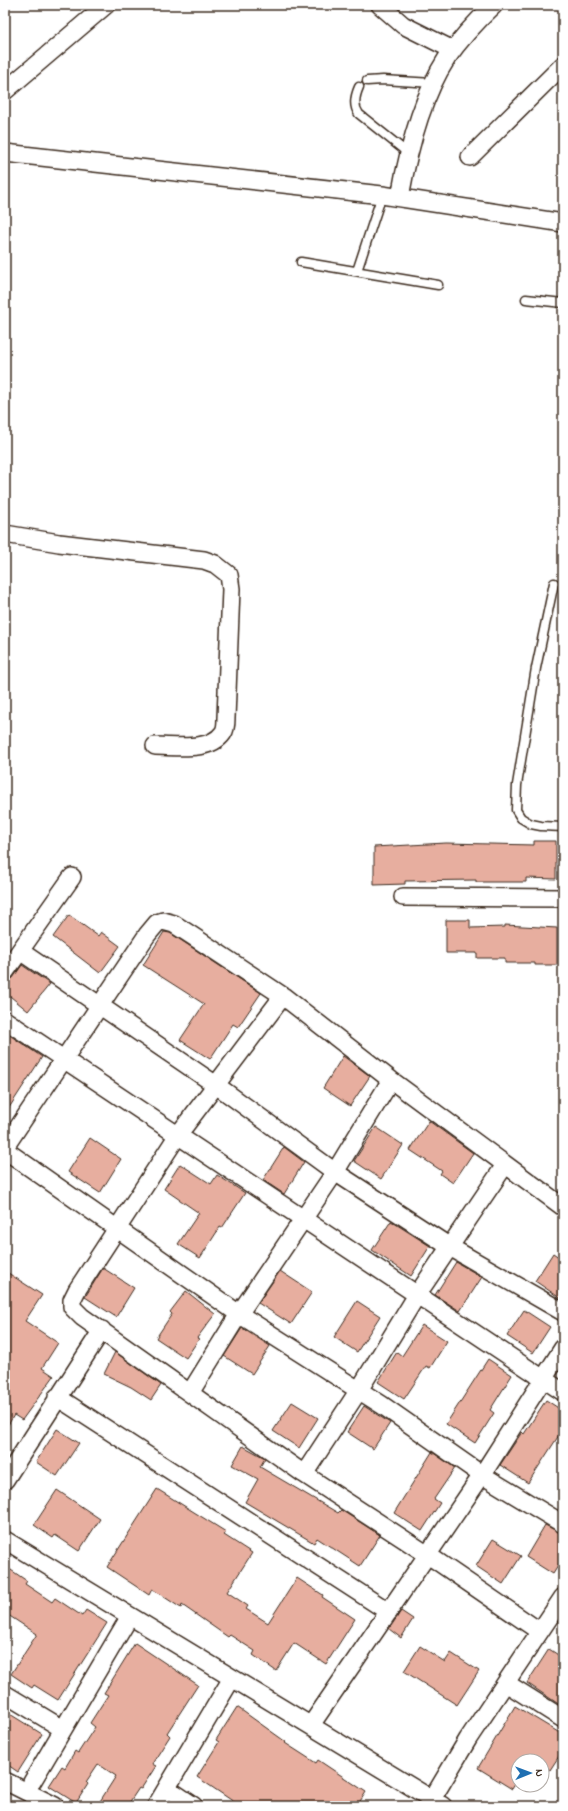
<svg xmlns="http://www.w3.org/2000/svg" width="568" height="1811" font-family="'Indie Flower',sans-serif">
  <rect width="100%" height="100%" fill="#fff"/>
  <filter id="ink" filterUnits="userSpaceOnUse"><feTurbulence type="fractalNoise" baseFrequency=".025" numOctaves="2"/><feDisplacementMap in="SourceGraphic" scale="8" xChannelSelector="R" yChannelSelector="G"/><feConvolveMatrix kernelMatrix="1 2 1 2 8 2 1 2 1" color-interpolation-filters="sRGB"/></filter>
  <g filter="url(#ink)">
    <path fill="#e7ae9f" stroke="#3b2a1e" d="M534,841H556V879L526,878V882H476V880L405,881V884L374,885V847L446,843L534,845Z
      M69,915L98,936L101,932L120,946L100,973L53,937Z
      M446,920H470V928L505,927V925L557,928V965H535V963H505V958H477V953H446Z
      M164,932L170,933L261,993L238,1027L233,1024L210,1059L180,1040L204,1004L143,965Z
      M22,965L50,984L28,1011L5,992V982L13,978Z
      M5,1032L42,1057L5,1114Z
      M343,1056L370,1076L350,1106L323,1088Z
      M429,1121L473,1153L453,1183L440,1174L442,1171L410,1150Z
      M376,1127L403,1145L381,1179L354,1161Z
      M90,1138L121,1159L100,1193L68,1172Z
      M284,1147L304,1162L284,1194L263,1180Z
      M180,1164L211,1184L217,1175L245,1193L222,1228L220,1227L200,1258L178,1244L199,1213L164,1189Z
      M391,1221L430,1246L411,1276L372,1250Z
      M553,1253L563,1260V1300L535,1281Z
      M456,1262L482,1277L460,1311L435,1295Z
      M103,1268L134,1288L116,1317L85,1297Z
      M5,1271L42,1295L25,1321L58,1343L42,1368L54,1376L22,1420L14,1415L5,1430Z
      M280,1271L312,1292L291,1324L258,1303Z
      M186,1291L215,1314L197,1338L199,1339L186,1358L156,1338L172,1314L170,1312Z
      M357,1301L380,1316L357,1352L334,1337Z
      M524,1310L550,1327L533,1353L507,1336Z
      M422,1325L447,1341L430,1368L426,1366L404,1399L378,1382L397,1352L402,1356Z
      M242,1328L270,1346L252,1374L224,1356Z
      M115,1352L161,1385L151,1400L131,1387L104,1374Z
      M488,1359L512,1375L490,1410L494,1413L475,1443L446,1424Z
      M546,1400L563,1411V1429L528,1483L500,1465L522,1432L524,1434Z
      M292,1402L318,1418L299,1448L273,1431Z
      M364,1406L390,1423L373,1449L347,1432Z
      M57,1429L79,1443L57,1476L36,1462Z
      M243,1446L265,1458L260,1467L338,1513L341,1510L380,1535L360,1566L317,1538L314,1543L245,1502L258,1479L232,1465Z
      M432,1452L455,1468L434,1499L440,1503L422,1531L394,1513Z
      M157,1489L226,1532L224,1535L252,1553L227,1592L248,1606L246,1609L268,1623L297,1578L323,1595L322,1597L355,1619L326,1664L294,1643L276,1671L253,1655L255,1651L230,1635L228,1637L182,1605L181,1608L152,1589L149,1595L107,1567Z
      M57,1490L100,1519L79,1551L55,1535L53,1538L34,1525Z
      M545,1525L563,1534V1558L553,1574L526,1557Z
      M493,1539L521,1556L503,1584L476,1566Z
      M5,1566L27,1581L25,1584L52,1602L55,1598L82,1616L86,1610L107,1623L58,1700L34,1685L32,1688L11,1674L37,1634L5,1613Z
      M401,1611L413,1619L401,1638L389,1629Z
      M135,1643L198,1685L167,1733L170,1736L152,1764L156,1766L141,1789L139,1788L127,1806H97L116,1776L98,1764L86,1782L88,1784L76,1803L49,1786L62,1766L65,1768L75,1751L78,1753L95,1727L90,1723L108,1695L104,1693Z
      M420,1646L445,1662L451,1653L479,1671L457,1705L404,1671Z
      M549,1649L563,1658V1707L527,1683Z
      M515,1706L563,1735V1750L550,1770L542,1765V1761H518V1780L512,1789L478,1768Z
      M237,1707L286,1742L285,1743L316,1763L318,1760L366,1792L357,1806H240L197,1777L219,1742L216,1740Z
      M5,1711L42,1734L18,1772L5,1763Z"/>
    <g fill="none" stroke-linecap="round" stroke-linejoin="round">
      <defs>
        <path id="lane" d="M367,81L383,80L433,83
          M359,87C355,96 353,106 359,114L409,154
          M301,262L438,285
          M357,271L382,195
          M526,299L563,303
          M554,583L536,668L517,785L516,810L521,818L531,824L541,826L563,827"/>
        <path id="street" d="M380,5L403,25L453,50
          M5,91L106,5
          M5,153L382,195L563,223
          M470,157L563,65
          M400,197C408,151 421,98 447,58C460,39 477,21 494,5
          M5,534L59,543L204,560L215,564L229,575L231,589L226,718C226,723 226,729 223,733C210,752 175,746 155,746
          M403,897L563,898
          M20,951L216,1085L335,1172L450,1247L563,1312
          M5,972L72,877
          M283,996L178,1135L77,1290L72,1300V1307L82,1317L304,1474L428,1555L539,1631
          M5,1020L563,1392
          M5,1147L147,935L157,923L163,921L174,924L191,935L283,996L391,1080L563,1207
          M5,1150L239,1314L382,1405L482,1475L563,1524
          M190,1393L239,1314L335,1172L391,1080
          M57,1397L389,1612
          M304,1474L359,1390L417,1295L505,1165
          M5,1480L102,1330
          M5,1540L443,1806
          M506,1683L563,1719
          M5,1694L63,1729
          M311,1725L482,1475L563,1348
          M5,1781L55,1806
          M32,1782L130,1616
          M167,1788L194,1806
          M156,1806L232,1678
          M428,1806L468,1739L563,1597"/>
      </defs>
      <use href="#lane" stroke="#3b2a1e" stroke-width="11"/>
      <use href="#street" stroke="#3b2a1e" stroke-width="20"/>
      <use href="#lane" stroke="#fff" stroke-width="8"/>
      <use href="#street" stroke="#fff" stroke-width="17"/>
    </g>
  </g>
  <rect width="568" height="1811" fill="none" stroke="#fff" stroke-width="20"/>
  <rect x="10" y="10" width="548" height="1791" fill="none" stroke="#3b2a1e" stroke-width="1.5" filter="url(#ink)"/>
  <g transform="translate(530 1773) rotate(89)"><circle r="19" fill="#ffffff" stroke="#b1aaa5"/>
  <path d="M0-3L7 15L0 10L-7 15Z" fill="#1f6fb2"/>
  <text y="-6" font-size="11" font-weight="bold" text-anchor="middle" fill="#3b2a1e">N</text>
  </g>
</svg>
